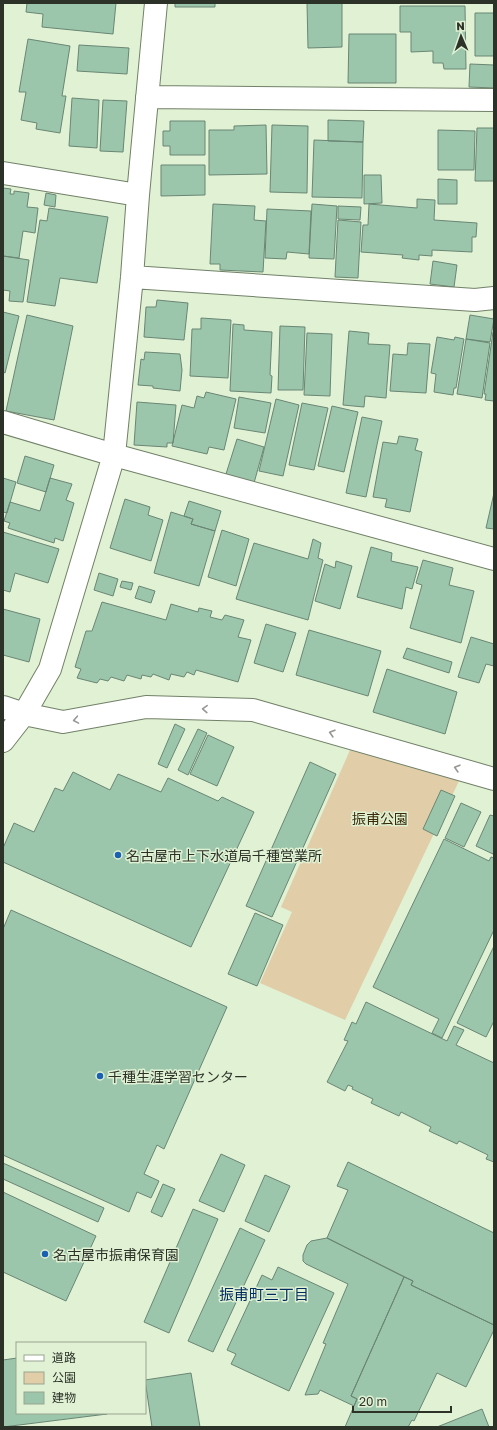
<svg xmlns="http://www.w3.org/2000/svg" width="497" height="1430" font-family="'Golos Text','Noto Sans JP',sans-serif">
  <rect width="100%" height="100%" fill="#e0f1d4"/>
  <path fill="#e1cea9" d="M350,750L459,781L345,1020L260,983L292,912L281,907Z"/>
  <path fill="#9bc6ab" stroke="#6a8674" d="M27,3H116L113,34L42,27L43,14L26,12Z
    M175,3H215V7H175Z
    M307,3H342V47L308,48Z
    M400,6H465L466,69H444L443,63H433V51L411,52V32H400Z
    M475,13H494V56H475Z
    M349,34H396V83H348Z
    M28,39L70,46L62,96H66L60,133L36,129L37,123L21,120L26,92H19Z
    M79,45L129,48L127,74L77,71Z
    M470,64L494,65V88L469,87Z
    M72,98L99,100L97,148L69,146Z
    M103,100L127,101L123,152L100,151Z
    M328,120L364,121L363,142L328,141Z
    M170,121H205V155H170V146H163V131H170Z
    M266,125L267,174L209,175V130H234V126Z
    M272,125L308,126L307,193L270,192Z
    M477,128H494V181H475Z
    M438,130L475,131L474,170H438Z
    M314,140L363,142L362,198L312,197Z
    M161,165H205V195L161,196Z
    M364,175H381L382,203L364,204Z
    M438,179L457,180V204H438Z
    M3,188L11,189L10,194H14V191L29,193L27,207L38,208L35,233L23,231L19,258L3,256Z
    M46,193L56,195L55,207L44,205Z
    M417,199L435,200L434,220L477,223L476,237H472V252L432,250V256L419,255V260L402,258L403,255L361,252L363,225H368L369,204L417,208Z
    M213,204L255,206L254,220L266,221L263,272L220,270V264H210Z
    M312,204L337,206L334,259L309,258Z
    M338,206L361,207L360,220L338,219Z
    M49,208L108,217L97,283L60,278L55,306L27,302L40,220L47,221Z
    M267,209L311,211L309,254L287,252L286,259L265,258Z
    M338,220L361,222L358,278L335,277Z
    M3,256L29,260L23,302L9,301L10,291L3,290Z
    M433,261L457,265L454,287L430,284Z
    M157,300L188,303L184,340L144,337L146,307H156Z
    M3,312L19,316L5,373L3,372Z
    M27,315L73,326L54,420L6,411Z
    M470,315L494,319L490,342L466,339Z
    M201,318L231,320L228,378L190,376L192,329H201Z
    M233,324L244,325V330L272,332L270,375L272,376L271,393L230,391Z
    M280,326L305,327L303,390H278Z
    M349,331L369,333L368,344L390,345L386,398L365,396L364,407L343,405Z
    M493,332H494V401L485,400L486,394H484Z
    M307,333L332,334L330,396L304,395Z
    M437,337L454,340L455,337L464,339L456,388H454L453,395L434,392L436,374L431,373Z
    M466,339L490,343L482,398L457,394Z
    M408,343L430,344L426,393L390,391L393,354L407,355Z
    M145,352L180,354L182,370L180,391L153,388V386L138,385L141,359L144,360Z
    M206,392L236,399L224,450L209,447L207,454L172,446L182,405L194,408L197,396L204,398Z
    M239,397L271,403L265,433L234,428Z
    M276,399L299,405L283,476L259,471Z
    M137,402L176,405L173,443H167V447L134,445Z
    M302,403L328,408L314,470L289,465Z
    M332,406L358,412L344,472L318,466Z
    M362,417L382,421L366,497L346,493Z
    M399,436L418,439L415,450L422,452L410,512L385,507L387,499L373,497L383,442L397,444Z
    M237,439L264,447L254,483L226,474Z
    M25,456L54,465L46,492L17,483Z
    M3,478L16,482L7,513L3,512Z
    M50,478L72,484L66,500L74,503L63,541L55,538L54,543L8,528L10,523L4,521L10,502L40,511Z
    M494,493V529L486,528Z
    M125,499L150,507L148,515L163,520L151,561L110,548Z
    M189,501L221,511L215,531L191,524L193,519L184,516Z
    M171,512L193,519L191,524L215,531L199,586L154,573Z
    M222,530L249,539L236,586L208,577Z
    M3,532L59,549L48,583L15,573L10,592L3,590Z
    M313,539L321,543L318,558L323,560L308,620L236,599L254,543L308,559Z
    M371,547L392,553L391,561L418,567L412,589L406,587L402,609L357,597Z
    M423,560L453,568L449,585L474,591L461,643L410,628L422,585L416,583Z
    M336,561L352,566L340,609L315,601L325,564L335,568Z
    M99,573L118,579L113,596L94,590Z
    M122,581L133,583L131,590L120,587Z
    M139,586L155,591L151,603L135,598Z
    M102,602L166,620L171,604L198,612L199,608L212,611L210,617L222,620L225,615L244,620L238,637L251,640L238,682L196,670L194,675L187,672L184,677L171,674L169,680L153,674L151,677L142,675L141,679L127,675L124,681L111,677L108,681L100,679L97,683L77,678L81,669L75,667L86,631H92Z
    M3,609L40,619L29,662L3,655Z
    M266,624L296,633L283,672L254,663Z
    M309,630L381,651L368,696L296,675Z
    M471,637L494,644V666L486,664L479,683L458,677Z
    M407,648L452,662L449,673L403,658Z
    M387,669L457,692L445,734L373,712Z
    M175,724L185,729L167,768L158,764Z
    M198,729L207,733L188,775L178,770Z
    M208,735L234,747L217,786L190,774Z
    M310,762L336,774L272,917L246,906Z
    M73,772L110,790L118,774L161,792L168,778L218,801L222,797L254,812L191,947L3,862V848L14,823L34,832L55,788L63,791Z
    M441,790L455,796L437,836L423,829Z
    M461,803L481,812L464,847L445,838Z
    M490,815L494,816V851L493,854L476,846Z
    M444,839L489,861L491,857L494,858V930L442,1038L432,1033L439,1019L373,987Z
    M11,910L227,1007L164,1149L157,1145L144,1174L159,1181L151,1198L137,1192L129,1212L3,1155V929Z
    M255,913L283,925L257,986L228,974Z
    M494,946V1021L486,1037L457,1023Z
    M366,1002L447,1041L454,1026L464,1030L456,1045L494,1063V1162L486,1159L488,1155L459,1141L457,1144L429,1131L431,1127L401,1112L399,1116L371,1103L373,1099L352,1089L353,1087L348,1085L345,1091L327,1082L348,1041L344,1040L352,1022L356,1024Z
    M221,1154L245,1165L224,1212L199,1201Z
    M348,1162L494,1233V1325L411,1285L413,1281L327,1238L348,1190L337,1186Z
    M3,1163L104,1208L98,1222L3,1179Z
    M265,1175L290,1186L269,1232L245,1221Z
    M163,1184L175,1189L162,1217L151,1212Z
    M3,1192L96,1236L66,1301L3,1272Z
    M193,1209L218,1219L169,1333L144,1322Z
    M240,1228L265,1240L213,1352L188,1341Z
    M327,1238L404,1277L351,1396L357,1399L354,1406L320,1390L318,1394L305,1395L326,1344L323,1343L348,1284L306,1264L303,1261V1255L307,1245L311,1241Z
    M278,1267L334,1293L289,1391L231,1364L236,1354L227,1350L262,1275L272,1280Z
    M404,1277L413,1281L411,1285L494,1325V1330L466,1387L437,1373L414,1421L412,1420L408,1427H345L357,1399L351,1396Z
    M17,1358V1413L107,1414L3,1427V1360Z
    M191,1373L200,1427H152L145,1380Z
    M482,1409L489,1427H437Z"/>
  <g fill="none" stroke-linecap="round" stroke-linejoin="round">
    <defs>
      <path id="minor" d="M147,97L494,100
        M3,173L138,195
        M132,277L475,300L494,298
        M3,422L114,455L494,559
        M3,707L24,714L63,722L146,707L253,710L494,779
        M3,741L24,714L50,669L114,455L132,277L138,195L156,3"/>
    </defs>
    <use href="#minor" stroke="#718067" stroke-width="24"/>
    <use href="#minor" stroke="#fff" stroke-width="22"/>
  </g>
  <defs><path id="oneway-chevron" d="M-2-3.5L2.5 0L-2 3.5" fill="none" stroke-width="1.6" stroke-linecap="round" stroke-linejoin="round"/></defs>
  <g stroke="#969894">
    <use href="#oneway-chevron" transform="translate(205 709) rotate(-178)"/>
    <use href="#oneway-chevron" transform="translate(76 720) rotate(170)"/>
    <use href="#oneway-chevron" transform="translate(332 733) rotate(-164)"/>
    <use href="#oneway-chevron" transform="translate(457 768) rotate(-164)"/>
  </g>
  <g fill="#1a61b1" stroke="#e0f1d4" stroke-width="1.5">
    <circle cx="118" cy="855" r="4"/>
    <circle cx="100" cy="1076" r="4"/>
    <circle cx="45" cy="1254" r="4"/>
  </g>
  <g text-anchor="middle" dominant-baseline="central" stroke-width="3" stroke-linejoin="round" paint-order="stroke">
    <g font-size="14" fill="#392906" stroke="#e0f1d4">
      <text x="380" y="818">振甫公園</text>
    </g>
    <g font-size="14" fill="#2c3228" stroke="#e0f1d4" text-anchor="start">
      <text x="126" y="855">名古屋市上下水道局千種営業所</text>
      <text x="108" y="1076">千種生涯学習センター</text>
      <text x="53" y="1254">名古屋市振甫保育園</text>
    </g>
    <g font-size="15" fill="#002b5d" stroke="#e0f1d4">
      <text x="264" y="1294">振甫町三丁目</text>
    </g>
  </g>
  <rect width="497" height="1430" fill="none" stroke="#2c3228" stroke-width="8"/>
  <rect x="16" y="1342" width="130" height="72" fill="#e0f1d4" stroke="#98a58f"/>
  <rect x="24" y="1355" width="20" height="6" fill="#ffffff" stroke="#98a58f"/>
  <text x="52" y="1362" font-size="12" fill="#2c3228">道路</text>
  <rect x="24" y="1372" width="20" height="12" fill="#e1cea9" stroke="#98a58f"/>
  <text x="52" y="1382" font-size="12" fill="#2c3228">公園</text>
  <rect x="24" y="1392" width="20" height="12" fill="#9bc6ab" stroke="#98a58f"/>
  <text x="52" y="1402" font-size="12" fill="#2c3228">建物</text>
  <g transform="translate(461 36) rotate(358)" stroke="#e0f1d4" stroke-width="3" paint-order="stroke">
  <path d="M0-3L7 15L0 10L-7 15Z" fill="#2c3228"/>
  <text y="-6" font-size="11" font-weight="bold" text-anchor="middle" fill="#2c3228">N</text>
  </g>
  <path d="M353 1406v6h98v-6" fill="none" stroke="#2c3228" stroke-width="2"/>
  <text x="359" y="1406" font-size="12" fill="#2c3228" stroke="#e0f1d4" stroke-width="3" paint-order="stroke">20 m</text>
</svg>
